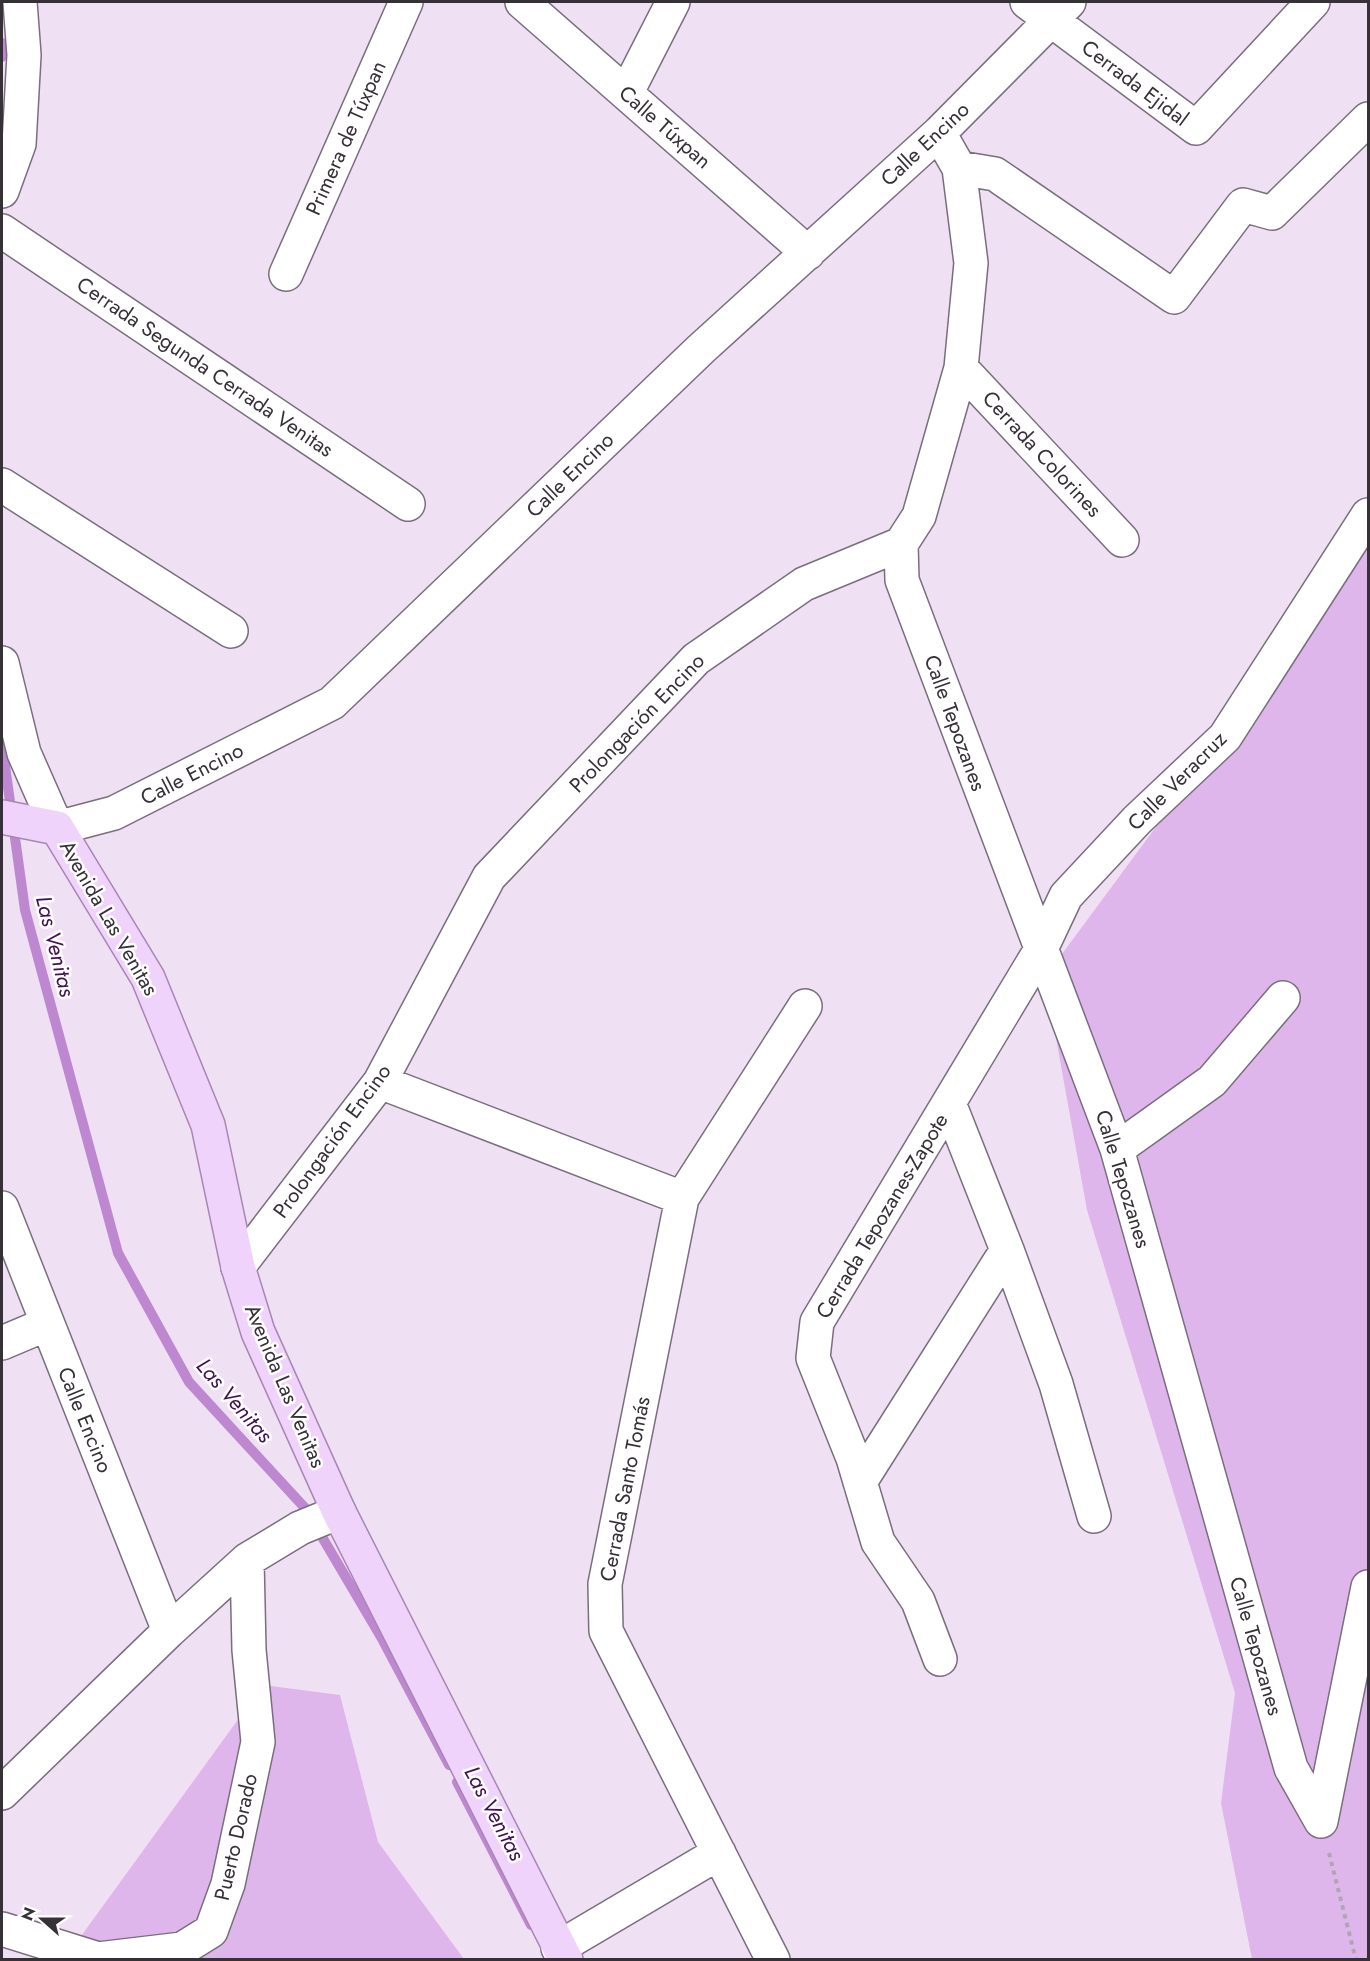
<svg xmlns="http://www.w3.org/2000/svg" width="1370" height="1961" font-family="Jost,sans-serif">
  <rect width="100%" height="100%" fill="#efe1f3"/>
  <path fill="#dfb6ec" d="M1368,540V1959H1252L1221,1803L1235,1693L1087,1210L1045,977Z
    M263,1685L340,1695L378,1842L464,1959L60,1960L71,1950Z"/>
  <g fill="none" stroke-linecap="round" stroke-linejoin="round">
    <path stroke="#be88d0" stroke-width="10" d="M2,43V57
      M2,744L25,910L118,1253L189,1382L305,1508L381,1637L449,1765
      M457,1782L531,1925"/>
    <defs>
      <path id="minor" d="M522,2L808,253
        M1027,2L1196,128L1313,2
        M627,92L673,2
        M959,168L995,174L1174,297L1243,205L1272,213L1368,119
        M2,191L19,144L24,55L20,2
        M2,231L408,504
        M286,274L406,2
        M961,368L1122,540
        M2,485L231,631
        M901,544L902,580L1117,1149L1291,1768L1321,1821
        M2,663L24,753L57,828L114,813L332,703L701,349L939,133L1069,2
        M380,1082L682,1198
        M949,1103L1007,1250L1056,1384L1094,1516
        M1117,1149L1212,1081L1283,998
        M2,1208L169,1631
        M238,1267L380,1082L489,877L696,659L804,584L901,544L919,516L961,368L971,263L959,168L939,133
        M2,1343L47,1324
        M860,1482L1007,1250
        M940,1659L918,1601L878,1542L853,1458L813,1358L817,1322L1040,951L1066,896L1137,820L1225,737L1368,515
        M2,1793L169,1631L247,1560L300,1528L339,1512
        M1321,1821L1368,1587
        M2,1929L98,1959L182,1949L211,1931L228,1884L258,1742L249,1650L247,1560
        M558,1948L719,1853
        M773,1960L606,1631L605,1584L682,1198L805,1006"/>
      <path id="major" d="M2,817L57,828L148,978L208,1125L238,1267L258,1332L339,1512L566,1960"/>
    </defs>
    <use href="#minor" stroke="#7a6e7e" stroke-width="36"/>
    <use href="#major" stroke="#a886b3" stroke-width="36"/>
    <path stroke="#b0a5b3" stroke-width="4" stroke-dasharray="4.5 4.5" stroke-linecap="butt" d="M1329,1853L1356,1960"/>
    <use href="#minor" stroke="#fff" stroke-width="33"/>
    <use href="#major" stroke="#f0d3fa" stroke-width="33"/>
  </g>
  <g text-anchor="middle" dominant-baseline="central" stroke-width="5" stroke-linejoin="round" paint-order="stroke">
    <g font-size="21" fill="#363037" stroke="#fff">
      <text transform="translate(1135 83) rotate(37)">Cerrada Ejidal</text>
      <text transform="translate(665 127) rotate(41)">Calle Túxpan</text>
      <text transform="translate(346 138) rotate(-66)">Primera de Túxpan</text>
      <text transform="translate(925 144) rotate(-43)">Calle Encino</text>
      <text transform="translate(205 367) rotate(34)">Cerrada Segunda Cerrada Venitas</text>
      <text transform="translate(1042 454) rotate(47)">Cerrada Colorines</text>
      <text transform="translate(570 475) rotate(-44)">Calle Encino</text>
      <text transform="translate(637 723) rotate(-46)">Prolongación Encino</text>
      <text transform="translate(955 723) rotate(70)">Calle Tepozanes</text>
      <text transform="translate(192 774) rotate(-27)">Calle Encino</text>
      <text transform="translate(1177 781) rotate(-45)">Calle Veracruz</text>
      <text transform="translate(109 918) rotate(60)">Avenida Las Venitas</text>
      <text transform="translate(332 1141) rotate(-54)">Prolongación Encino</text>
      <text transform="translate(1123 1179) rotate(73)">Calle Tepozanes</text>
      <text transform="translate(882 1216) rotate(-59)">Cerrada Tepozanes-Zapote</text>
      <text transform="translate(285 1386) rotate(67)">Avenida Las Venitas</text>
      <text transform="translate(85 1420) rotate(68)">Calle Encino</text>
      <text transform="translate(625 1489) rotate(-79)">Cerrada Santo Tomás</text>
      <text transform="translate(1256 1646) rotate(74)">Calle Tepozanes</text>
      <text transform="translate(236 1837) rotate(-77)">Puerto Dorado</text>
    </g>
    <g font-size="22" font-style="italic" fill="#431052" stroke="#fff">
      <text transform="translate(56 946) rotate(76)">Las Venitas</text>
      <text transform="translate(235 1400) rotate(49)">Las Venitas</text>
      <text transform="translate(495 1813) rotate(62)">Las Venitas</text>
    </g>
  </g>
  <rect width="1370" height="1961" fill="none" stroke="#363037" stroke-width="6"/>
  <g transform="translate(42 1919) rotate(291)" stroke="#ffffff" stroke-width="4.5" paint-order="stroke">
  <path d="M0-4.5L10 22L0 15L-10 22Z" fill="#363037"/>
  <text y="-9" font-size="16" font-weight="bold" text-anchor="middle" fill="#363037">N</text>
  </g>
</svg>
